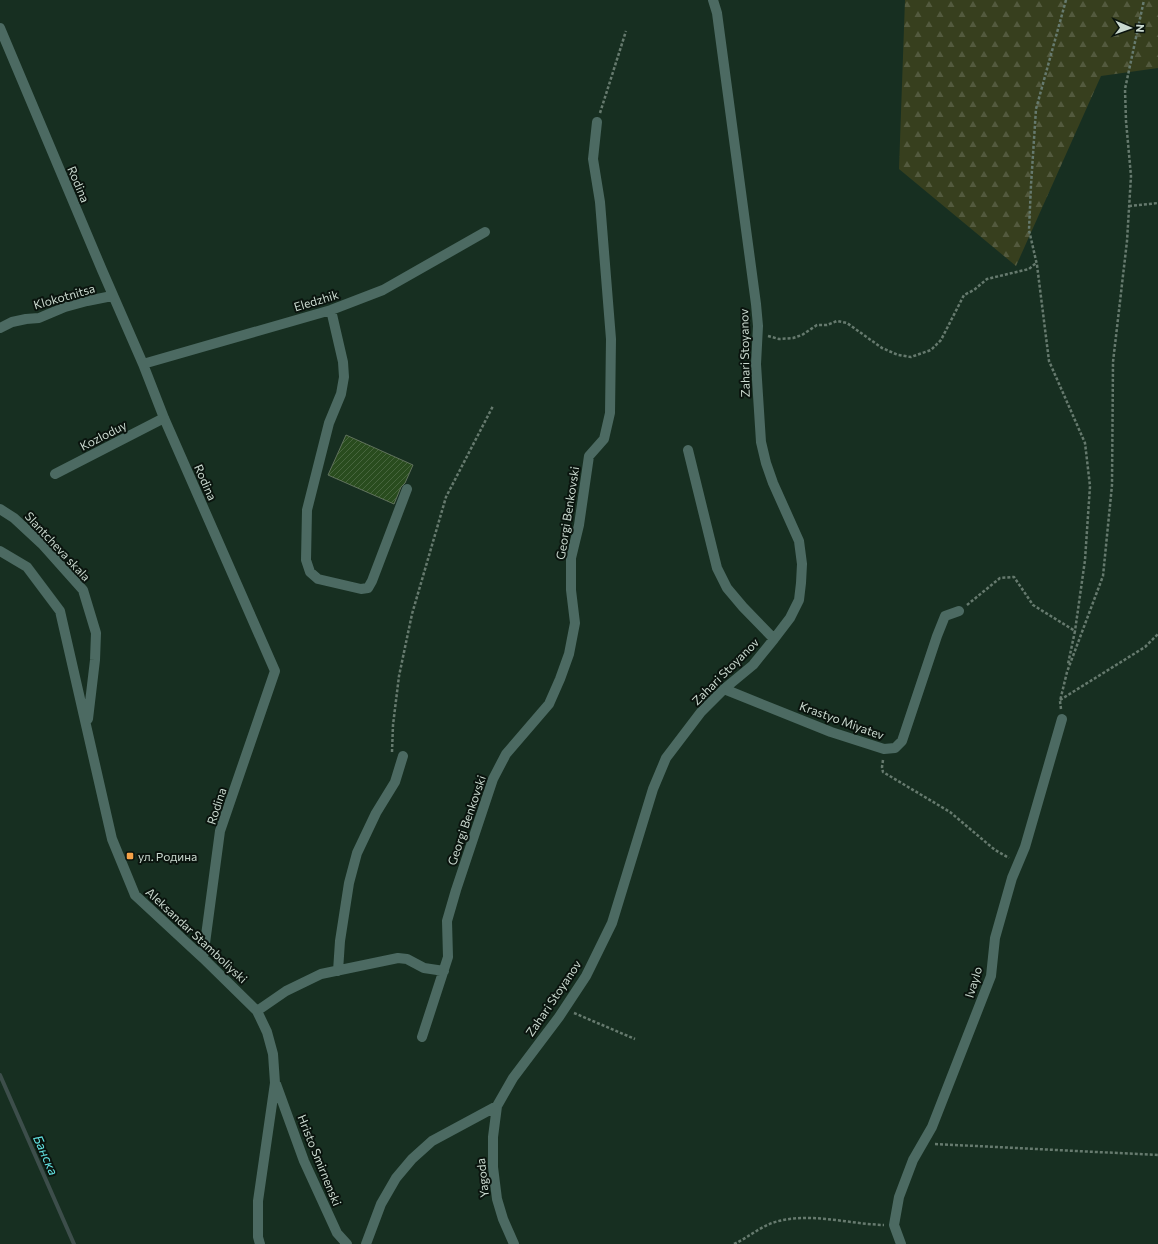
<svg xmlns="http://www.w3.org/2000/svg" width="1158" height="1244" font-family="Commissioner,sans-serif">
  <defs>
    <pattern id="forest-firs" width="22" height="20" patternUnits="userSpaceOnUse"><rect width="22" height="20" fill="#373f1e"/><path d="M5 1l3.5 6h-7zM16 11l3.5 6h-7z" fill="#535a3e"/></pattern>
    <pattern id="building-hatch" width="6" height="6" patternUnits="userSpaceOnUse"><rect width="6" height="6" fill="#294c1e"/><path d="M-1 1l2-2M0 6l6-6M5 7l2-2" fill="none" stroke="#47653e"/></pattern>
  </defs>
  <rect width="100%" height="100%" fill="#172f21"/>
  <path fill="url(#forest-firs)" d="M905,0H1158V68L1101,76L1016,266L899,169Z"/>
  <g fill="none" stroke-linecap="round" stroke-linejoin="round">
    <path stroke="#3d4e4b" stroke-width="4" d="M0,1075L74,1244"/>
  </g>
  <path fill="url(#building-hatch)" stroke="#60725c" d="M346,435L413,465L405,483L401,487L394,504L328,475Z"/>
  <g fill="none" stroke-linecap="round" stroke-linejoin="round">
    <path stroke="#667a6e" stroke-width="2.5" stroke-dasharray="3 2" stroke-linecap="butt" d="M1066,0L1036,109L1031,185L1029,230L1037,265L1049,361L1085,443L1090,486L1085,560L1075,631
      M600,113L626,31
      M1129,206L1158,203
      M768,336L779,339L793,338L802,335L817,325H827L837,321L847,323L882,348L898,355L911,357L931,350L941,340L964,295L974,290L987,279L1029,269L1036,263
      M967,605L1000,578L1014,577L1033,605L1075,631L1068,664
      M1060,700L1145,647L1158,634
      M1061,709L1060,701L1067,672L1103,576L1112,485L1113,362L1127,241L1131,176L1126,121L1125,89L1144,0
      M392,752L393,725L399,676L412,614L446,497L493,406
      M883,760L882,767L883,772L950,812L995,850L1009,858
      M574,1013L635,1039
      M935,1144L1158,1155
      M734,1244C747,1238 759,1228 772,1223C808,1211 847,1224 884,1225"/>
    <path stroke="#4c6a62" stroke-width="10" d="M0,28L102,270L143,364L164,418L275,671L220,831L203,958
      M331,310L343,362L344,377L341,394L329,423L307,510L306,560L310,572L318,579L361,589L368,588L372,581L407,489
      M0,328L12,322L26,319L39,318L65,307L87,301L112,296
      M143,364L331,310L383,290L485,232
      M688,450L717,568L727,588L743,607L774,639
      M55,474L164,418
      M0,509L14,518L42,544L83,590L96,633L95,660L88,719
      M0,551L27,567L60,611L112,839L135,895L203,958L257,1011L267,1032L273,1054L275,1083L258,1201V1237L260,1244
      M724,689L831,732L884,749L895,748L902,741L937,636L945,616L959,611
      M338,971L340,941L349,883L357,853L376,813L395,782L403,756
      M257,1011L286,991L321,974L398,958L407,959L424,968L444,971
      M422,1037L448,957L447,921L456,890L493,779L506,754L549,704L560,679L569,654L575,623L571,590V558L579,525L589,456L604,439L610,413L611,339L600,202L593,159L597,122
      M276,1084L304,1161L337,1233L347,1244
      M497,1106L493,1137V1167L497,1199L503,1219L514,1244
      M366,1244L381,1204L396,1178L412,1159L432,1141L497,1106L513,1078L559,1017L586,976L612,923L653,789L666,758L701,712L724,689L753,665L774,639L790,618L799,600L801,583L802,564L799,541L773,483L766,463L761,442L756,364L758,326L756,304L717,13L713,0
      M901,1244L894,1225L899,1197L913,1160L932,1127L991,976L995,938L1012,878L1025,847L1062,719"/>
  </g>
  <rect fill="#f6a247" stroke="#0a140e" stroke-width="1.5" x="126" y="852" width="8" height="8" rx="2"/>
  <g text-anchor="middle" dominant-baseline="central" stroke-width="4" stroke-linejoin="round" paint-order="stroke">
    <g font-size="12" fill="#cad9cf" stroke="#0a140e">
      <text transform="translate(79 184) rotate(67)">Rodina</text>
      <text transform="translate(64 296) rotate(-16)">Klokotnitsa</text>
      <text transform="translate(316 300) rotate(-17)">Eledzhik</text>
      <text transform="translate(744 353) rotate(-91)">Zahari Stoyanov</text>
      <text transform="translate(103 435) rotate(-27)">Kozloduy</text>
      <text transform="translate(206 482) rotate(66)">Rodina</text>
      <text transform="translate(567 513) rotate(-81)">Georgi Benkovski</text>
      <text transform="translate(58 546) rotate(47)">Slantcheva skala</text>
      <text transform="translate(725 671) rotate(-45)">Zahari Stoyanov</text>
      <text transform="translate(842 720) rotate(20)">Krastyo Miyatev</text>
      <text transform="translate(216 806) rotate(-72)">Rodina</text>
      <text transform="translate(466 820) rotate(-71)">Georgi Benkovski</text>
      <text transform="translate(197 935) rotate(43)">Aleksandar Stamboliyski</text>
      <text transform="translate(973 982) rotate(-73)">Ivaylo</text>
      <text transform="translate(553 998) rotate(-56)">Zahari Stoyanov</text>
      <text transform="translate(320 1160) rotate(68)">Hristo Smirnenski</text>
      <text transform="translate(482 1178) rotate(-96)">Yagoda</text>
    </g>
    <g font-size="12" fill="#cad9cf" stroke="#0a140e" text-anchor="start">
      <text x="138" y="856">ул. Родина</text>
    </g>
    <g font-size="13" font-style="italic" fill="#62e2e1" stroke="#0a140e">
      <text transform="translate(46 1155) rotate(66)">Банска</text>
    </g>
  </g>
  <g transform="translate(1130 28) rotate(92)" stroke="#0a140e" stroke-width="3" paint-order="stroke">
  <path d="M0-3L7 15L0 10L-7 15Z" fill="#cad9cf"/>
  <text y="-6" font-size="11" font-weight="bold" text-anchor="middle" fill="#cad9cf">N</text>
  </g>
</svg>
